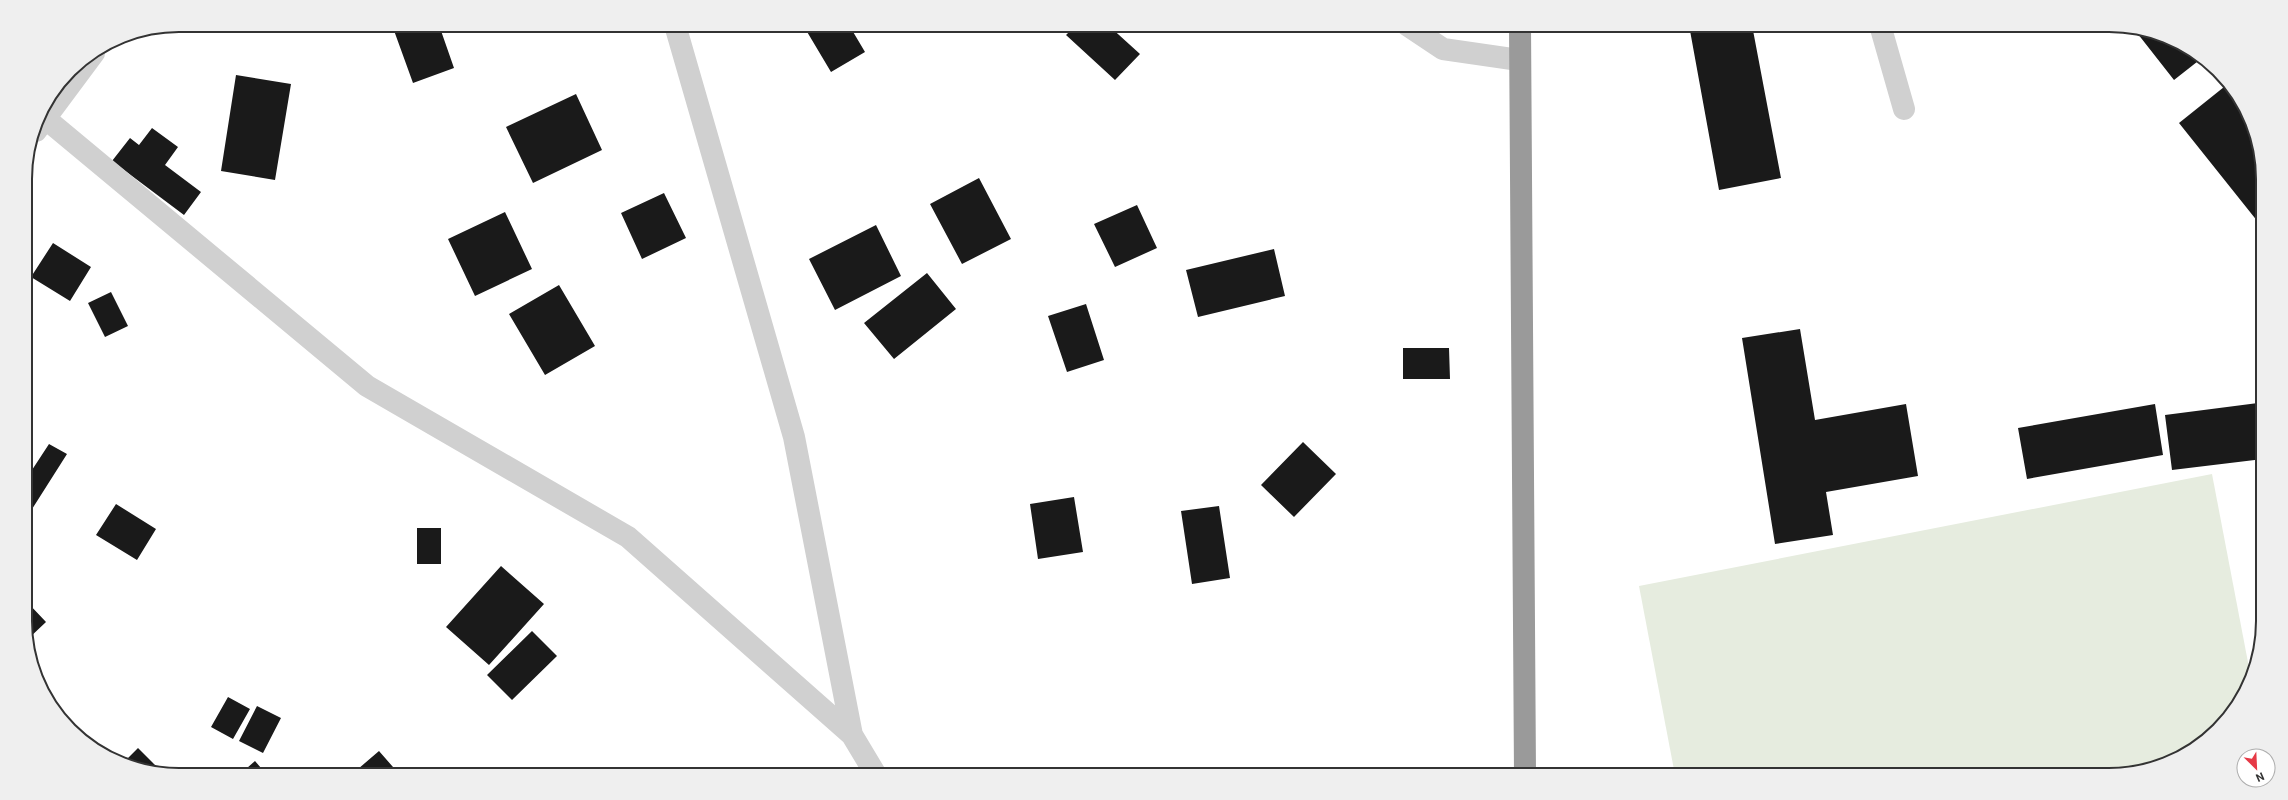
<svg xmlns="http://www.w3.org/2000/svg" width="2288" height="800" font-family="Roboto,sans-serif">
  <rect width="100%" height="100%" fill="#fff"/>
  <path fill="#e6ecdf" d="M2212,474L2251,678L2237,707L2202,743L2159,767L2119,775H1675L1639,586Z"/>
  <path fill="#1a1a1a" d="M392,25H439L454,68L413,83Z
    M803,25H849L865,52L831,72Z
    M1039,25H1051L1046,31Z
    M1076,25H1108L1140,54L1115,80L1066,35Z
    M1689,25H1752L1781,178L1719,190Z
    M2134,29L2158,33L2194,51L2202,58L2174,80Z
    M236,75L291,84L275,180L221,171Z
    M2224,87L2249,118L2262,159V227L2179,123Z
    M576,94L602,150L533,183L506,127Z
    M152,128L178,147L165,165L201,192L184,215L112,161L130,138L139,145Z
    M979,178L1011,239L962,264L930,204Z
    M664,193L686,238L642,259L621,213Z
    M1137,205L1157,248L1115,267L1094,224Z
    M505,212L532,269L475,296L448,239Z
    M876,225L901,276L835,310L809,259Z
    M53,243L91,267L70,301L31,277Z
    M1274,249L1285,296L1198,317L1186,270Z
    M927,273L956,309L894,359L864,323Z
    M559,285L595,346L545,375L509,314Z
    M111,292L128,326L105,337L88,303Z
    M1086,304L1104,360L1067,372L1048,316Z
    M1800,329L1815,420L1906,404L1918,476L1826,492L1833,535L1775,544L1742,338Z
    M1403,348H1449L1450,379H1403Z
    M2258,403L2262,433L2263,459L2172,470L2165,415Z
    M2155,404L2163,455L2027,479L2018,428Z
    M1303,442L1336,474L1294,517L1261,485Z
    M49,444L67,454L27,517V467L32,470Z
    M1074,497L1083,552L1038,559L1030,504Z
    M116,504L156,529L137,560L96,535Z
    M1219,506L1230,578L1192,584L1181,511Z
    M417,528H441V564H417Z
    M501,566L544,604L489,665L446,627Z
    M28,603L46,622L28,639Z
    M532,631L557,656L512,700L487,675Z
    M228,697L250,709L233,739L211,727Z
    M257,706L281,718L263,753L239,741Z
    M138,748L162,772L130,767L123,763Z
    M379,751L400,775H351Z
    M255,761L267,775H239Z
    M719,771L720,775H710Z"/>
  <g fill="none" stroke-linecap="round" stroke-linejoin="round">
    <path stroke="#d0d0d0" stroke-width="22" d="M675,25L794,437L852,735
      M1407,25L1443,49L1519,60
      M1880,25L1904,109
      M40,114L367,386L628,537L852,735L876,775
      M36,131L94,53"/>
    <path stroke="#9a9a9a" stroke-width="22" d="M1520,25L1525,775"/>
  </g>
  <path d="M0 0H2288V800H0ZM179 32H2109A147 147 0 0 1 2256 179V621A147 147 0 0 1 2109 768H179A147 147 0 0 1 32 621V179A147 147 0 0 1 179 32Z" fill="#efefef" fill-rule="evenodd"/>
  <path fill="none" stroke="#333" stroke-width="2" d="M179 32H2109A147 147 0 0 1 2256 179V621A147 147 0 0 1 2109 768H179A147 147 0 0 1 32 621V179A147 147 0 0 1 179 32Z"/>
  <g transform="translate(2256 768) rotate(156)"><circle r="19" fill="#ffffff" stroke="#adadad"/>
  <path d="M0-3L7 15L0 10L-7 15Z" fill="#e63946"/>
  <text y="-6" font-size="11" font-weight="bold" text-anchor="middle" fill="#333333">N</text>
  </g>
</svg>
